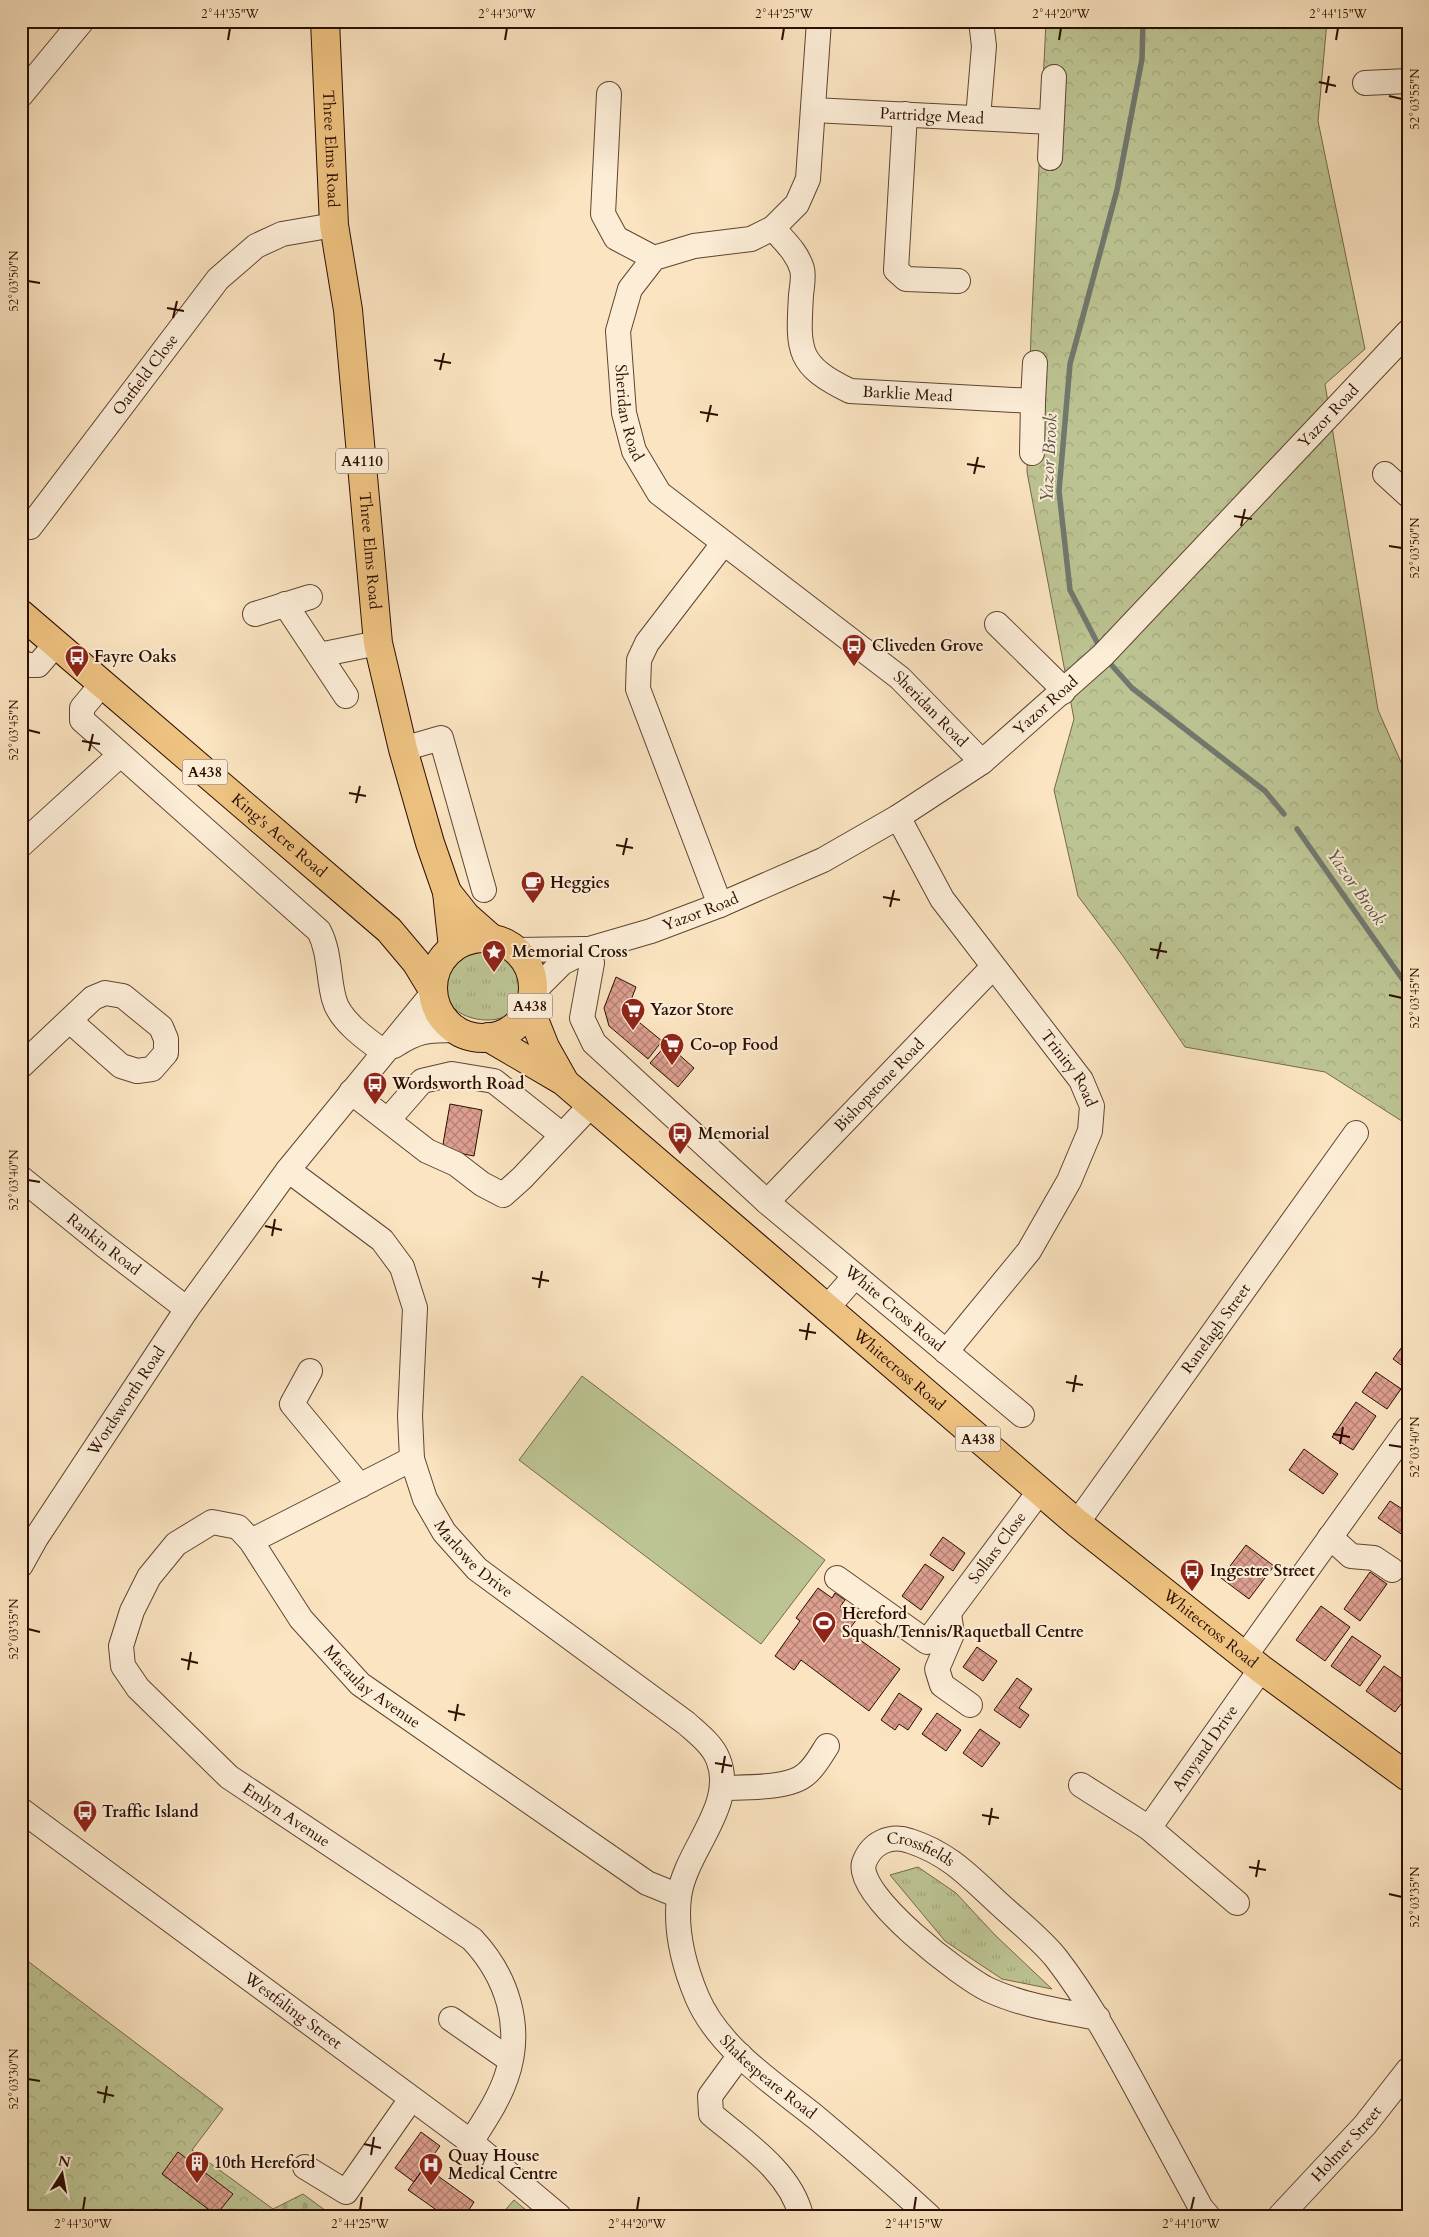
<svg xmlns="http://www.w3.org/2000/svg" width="1429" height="2237" font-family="Cardo,serif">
  <defs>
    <pattern id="grass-tufts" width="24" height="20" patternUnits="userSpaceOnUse" patternTransform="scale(1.25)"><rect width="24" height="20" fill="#bdc493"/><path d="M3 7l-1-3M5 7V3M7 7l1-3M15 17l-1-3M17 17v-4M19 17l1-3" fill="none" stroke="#a3a77d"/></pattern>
    <pattern id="cemetery-stones" width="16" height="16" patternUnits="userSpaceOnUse" patternTransform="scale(1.25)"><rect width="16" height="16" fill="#bdc493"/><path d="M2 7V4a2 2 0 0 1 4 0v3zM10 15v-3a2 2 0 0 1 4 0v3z" fill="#a3a77d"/></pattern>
    <pattern id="park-crowns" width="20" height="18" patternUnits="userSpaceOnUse" patternTransform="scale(1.25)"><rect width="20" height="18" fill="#bdc493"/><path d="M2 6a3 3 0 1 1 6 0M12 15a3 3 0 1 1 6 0" fill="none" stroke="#a3a77d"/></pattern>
    <pattern id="building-cross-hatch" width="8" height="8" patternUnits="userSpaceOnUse" patternTransform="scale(1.25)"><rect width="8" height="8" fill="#dd9f90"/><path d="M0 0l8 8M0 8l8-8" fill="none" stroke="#b38073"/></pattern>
  </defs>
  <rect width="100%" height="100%" fill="#fbe4c1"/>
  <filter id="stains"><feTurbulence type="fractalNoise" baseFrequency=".004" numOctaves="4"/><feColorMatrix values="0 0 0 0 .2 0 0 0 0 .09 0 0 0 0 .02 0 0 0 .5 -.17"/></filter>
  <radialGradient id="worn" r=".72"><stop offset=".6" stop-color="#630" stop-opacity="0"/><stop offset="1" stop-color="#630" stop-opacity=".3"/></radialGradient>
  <path fill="url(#grass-tufts)" stroke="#74694a" d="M481,952C498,955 514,958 521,976C544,1044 407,1029 455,960Z
    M918,1867L956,1893L995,1935L1052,1989L1002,1979L945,1941L890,1875Z"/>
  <path fill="url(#cemetery-stones)" stroke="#74694a" d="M303,2194L333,2216H269L273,2209Z
    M514,2200L533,2216H500Z"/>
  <path fill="url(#park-crowns)" stroke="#74694a" d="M1046,21H1327L1318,121L1365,349L1325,384L1378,710L1408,778V1125L1325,1072L1185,1047L1123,956L1078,896L1054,790L1074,719L1027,472L1031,333Z
    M21,1956L223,2109L192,2150L273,2209L269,2216H21Z"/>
  <path fill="#bdc493" stroke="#74694a" d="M582,1376L825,1560L761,1644L519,1460Z"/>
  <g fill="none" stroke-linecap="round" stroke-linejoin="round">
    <path stroke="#71786e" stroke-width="5.5" d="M1101,650L1070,590L1059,491L1070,364L1117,190L1142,59L1143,21
      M1107,660L1132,688L1265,791L1284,814
      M1297,829L1408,987"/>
  </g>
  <path fill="url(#building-cross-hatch)" stroke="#2b0e00" d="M616,977L636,987L628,1008L629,1014L662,1041L648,1059L609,1026L604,1008Z
    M667,1044L694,1068L678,1087L650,1063Z
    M450,1104L482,1110L474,1156L442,1150Z
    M1408,1339V1370L1393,1359Z
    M1376,1372L1401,1389L1387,1409L1362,1392Z
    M1356,1402L1376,1416L1353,1450L1332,1437Z
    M1304,1449L1338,1474L1323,1494L1289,1470Z
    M1390,1501L1404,1510L1408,1504L1407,1538L1378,1518Z
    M943,1537L965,1553L953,1571L930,1555Z
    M1246,1545L1274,1566L1249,1599L1221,1578Z
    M925,1564L944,1577L921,1610L902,1596Z
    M1370,1572L1387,1584L1360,1621L1344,1609Z
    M818,1588L832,1598L835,1593L845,1600L840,1607L857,1619L848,1631L900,1669L869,1711L801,1660L794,1670L775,1656L800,1621L796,1618Z
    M1321,1606L1350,1627L1325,1661L1296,1640Z
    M1352,1636L1381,1656L1360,1686L1331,1666Z
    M977,1647L997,1661L983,1681L963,1667Z
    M1384,1666L1408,1683V1695L1395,1712L1366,1691Z
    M1017,1678L1032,1689L1019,1708L1029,1715L1020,1728L994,1710Z
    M899,1693L922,1709L908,1730L899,1724L895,1730L881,1720Z
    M937,1713L961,1730L946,1751L922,1734Z
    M1408,1718V1732L1401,1727Z
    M980,1729L1000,1743L982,1767L963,1753Z
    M421,2132L440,2146L414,2182L395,2168Z
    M178,2152L233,2194L216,2215L162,2174Z
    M432,2156L438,2161L431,2171L474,2202L465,2216H445L408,2190Z"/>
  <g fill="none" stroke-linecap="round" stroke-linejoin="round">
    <defs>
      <g id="minor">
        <path id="s1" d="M819,21L808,179L797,204L773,228L751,239L694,246L654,258L630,289L618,331L624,413L634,451L659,493L900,678L982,762"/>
        <path d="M1365,83L1408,81"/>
        <path d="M609,94L603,214L616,238L654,258"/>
        <path d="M21,95L82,21"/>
        <path id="s2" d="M813,110L1051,122"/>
        <path d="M905,114L896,270L906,279L958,281"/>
        <path d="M978,118L984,46L981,21"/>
        <path d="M1050,158L1054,77"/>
        <path id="s3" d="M773,228C784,241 797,252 802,269C804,276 802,287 801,295C798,350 796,365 850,391L1033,401L1035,363"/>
        <path d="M1032,453L1033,401"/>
        <path d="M1385,474L1408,495"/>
        <path id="s4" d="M30,527L218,279L256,246L282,234L334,225"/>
        <path d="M285,604L346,696"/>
        <path d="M255,614L310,597"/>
        <path d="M997,624L1055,681L1063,692"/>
        <path d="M319,655L378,643"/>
        <path d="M21,661L26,665H38L56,644"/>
        <path d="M102,684L82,708V720L319,931C330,952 328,977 334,999C339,1020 367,1040 384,1052"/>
        <path d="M403,749L441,738L484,890"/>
        <path id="s5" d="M898,817L942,899L1081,1080L1092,1106L1090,1131L1069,1181L1029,1251L946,1352"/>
        <path d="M21,845L120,755"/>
        <path d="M720,905L638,689L639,660L647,643L723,544"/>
        <path id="s6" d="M589,949L592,963L582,1018L594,1043L767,1202L1022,1415"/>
        <path d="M516,950L585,949"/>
        <path id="s7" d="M533,992L562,963L589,949L651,931L720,905L823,860L898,817L982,762L1103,655L1408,332"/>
        <path d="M394,1046C418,1030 428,1030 456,1030"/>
        <path d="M21,1066L93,998L105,993L123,996L161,1027L166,1039V1053L152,1069L137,1071L121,1066L70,1021"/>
        <path d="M351,1092L427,1151L456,1164L482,1184L503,1195L522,1178L591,1105"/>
        <path d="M388,1120L422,1081L452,1074L494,1081L562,1135"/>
        <path id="s8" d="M288,1170L382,1240L402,1267L415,1308L410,1416L412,1459L425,1499L444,1532L477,1569L686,1723C697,1733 712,1744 718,1759C737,1806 685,1850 679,1897C675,1930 684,1966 697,1997C719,2049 775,2084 818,2119C856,2151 893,2183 929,2216"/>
        <path id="s9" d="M21,1178L105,1246L187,1309"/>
        <path id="s10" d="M767,1202L993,967"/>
        <path d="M827,1308L855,1276"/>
        <path d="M310,1371L292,1404L360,1486"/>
        <path id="s11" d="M412,1459L251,1541L301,1619L360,1684L647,1883L679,1896"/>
        <path id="s12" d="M1077,1523L1356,1133"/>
        <path d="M1330,1537L1351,1556L1374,1558L1392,1570"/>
        <path id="s13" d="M251,1541L238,1527L212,1522L176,1544L149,1577L132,1611L121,1646L123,1666L138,1688L229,1777L472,1939C507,1976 524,2027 506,2078C498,2101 484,2121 471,2142"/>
        <path id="s14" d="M21,1565L36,1538L187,1309L288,1170L433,993"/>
        <path id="s15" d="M837,1578L927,1642L1039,1492"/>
        <path d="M949,1614L952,1634L937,1669L942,1685L970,1705"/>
        <path d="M1245,1656L1408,1429"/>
        <path id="s16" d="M1081,1785L1149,1828L1261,1669"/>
        <path d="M723,1788C744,1787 790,1789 806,1774C815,1767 821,1755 827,1746"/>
        <path id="s17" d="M21,1810L471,2142L559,2216"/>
        <path d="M1149,1828L1237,1903"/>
        <path id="s18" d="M1098,2018C1061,2011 1024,2006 989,1990C962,1977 854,1895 864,1863C871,1843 890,1834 910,1841C947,1853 967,1874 995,1900C1015,1919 1039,1937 1056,1958C1087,1998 1111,2042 1135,2086C1157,2127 1179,2167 1201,2208L1208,2216"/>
        <path d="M451,2019L510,2060"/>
        <path d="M740,2055L710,2096L711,2114C744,2142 791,2172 801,2216"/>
        <path d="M305,2167L346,2192L411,2099"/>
        <path id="s19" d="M1280,2216L1365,2125L1408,2070"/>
      </g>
      <g id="major">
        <path id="s20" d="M325,21L334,225L348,310L378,643L403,749L430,843L447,892L453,948"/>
        <path d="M447,892L466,916L492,939"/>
      </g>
      <g id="highway">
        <path id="s21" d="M21,614L389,930L416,962L433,990"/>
        <circle cx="483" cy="988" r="50"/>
        <path d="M529,1007L545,1047L563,1079"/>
        <path id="s22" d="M488,1037L563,1081L1077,1523L1261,1669L1408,1777"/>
      </g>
    </defs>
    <use href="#minor" stroke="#5f4430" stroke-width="26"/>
    <use href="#major" stroke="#2b0e00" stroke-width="30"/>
    <use href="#highway" stroke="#2b0e00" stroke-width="30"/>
    <use href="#minor" stroke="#fcedd7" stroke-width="24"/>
    <use href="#major" stroke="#eec280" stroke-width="28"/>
    <use href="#highway" stroke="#eec280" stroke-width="28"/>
  </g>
  <path fill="none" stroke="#2b0e00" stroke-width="2" d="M228,40L230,28M505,40L507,28M782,40L784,28M1059,40L1061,28M1336,40L1338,28M1319,82L1336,86M1326,93L1329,76M1389,96L1402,99M28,281L40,283M167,308L184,311M173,318L177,301M434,360L451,363M440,370L444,353M700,412L718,415M707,422L711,405M967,464L985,467M974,474L978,457M1234,516L1252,519M1241,526L1245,509M1389,546L1402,548M28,730L40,733M82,741L100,744M89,751L93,734M349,793L366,796M356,803L360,786M616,845L633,848M623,855L627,838M883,897L900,900M890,907L894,890M1150,949L1167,952M1157,959L1161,942M1389,995L1402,998M28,1180L40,1182M265,1226L282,1230M272,1236L275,1219M532,1278L549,1281M539,1288L542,1271M799,1330L816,1333M806,1340L809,1323M1066,1382L1083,1385M1073,1392L1076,1375M1333,1434L1350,1437M1340,1444L1343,1427M1389,1445L1402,1447M28,1629L40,1632M181,1659L198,1663M188,1670L191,1652M448,1711L465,1715M455,1721L458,1704M715,1763L732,1766M722,1773L725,1756M982,1815L999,1818M989,1825L992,1808M1249,1867L1266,1870M1256,1877L1259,1860M1389,1894L1402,1897M28,2079L40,2081M97,2092L114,2096M104,2103L107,2086M364,2144L381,2148M371,2155L374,2137M83,2210L85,2197M360,2210L362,2197M637,2210L639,2197M914,2210L916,2197M1191,2210L1194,2197"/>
  <defs>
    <symbol id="bus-pin" viewBox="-11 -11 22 30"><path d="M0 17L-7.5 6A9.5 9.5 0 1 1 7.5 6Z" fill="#8f2418" stroke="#fcedd7"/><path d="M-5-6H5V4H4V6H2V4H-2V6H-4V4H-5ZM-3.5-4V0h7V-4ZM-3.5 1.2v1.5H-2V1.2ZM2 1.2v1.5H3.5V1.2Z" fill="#fff"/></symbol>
    <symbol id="cafe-pin" viewBox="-11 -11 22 30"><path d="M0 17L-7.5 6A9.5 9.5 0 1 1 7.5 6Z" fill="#8f2418" stroke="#fcedd7"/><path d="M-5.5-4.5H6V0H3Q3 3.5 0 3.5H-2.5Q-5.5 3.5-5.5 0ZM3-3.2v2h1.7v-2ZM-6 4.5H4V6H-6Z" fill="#fff"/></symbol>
    <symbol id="sight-pin" viewBox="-11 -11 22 30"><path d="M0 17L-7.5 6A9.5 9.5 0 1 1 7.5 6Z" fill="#8f2418" stroke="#fcedd7"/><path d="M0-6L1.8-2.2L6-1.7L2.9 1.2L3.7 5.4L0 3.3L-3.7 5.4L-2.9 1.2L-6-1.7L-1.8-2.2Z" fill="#fff"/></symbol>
    <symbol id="supermarket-pin" viewBox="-11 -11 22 30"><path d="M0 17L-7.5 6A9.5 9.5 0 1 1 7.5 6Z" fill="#8f2418" stroke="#fcedd7"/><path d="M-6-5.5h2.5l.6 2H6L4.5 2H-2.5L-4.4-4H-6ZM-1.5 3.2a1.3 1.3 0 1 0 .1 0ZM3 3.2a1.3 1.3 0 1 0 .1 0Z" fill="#fff"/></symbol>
    <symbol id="stadium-pin" viewBox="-11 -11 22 30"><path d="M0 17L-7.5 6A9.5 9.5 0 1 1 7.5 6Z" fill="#8f2418" stroke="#fcedd7"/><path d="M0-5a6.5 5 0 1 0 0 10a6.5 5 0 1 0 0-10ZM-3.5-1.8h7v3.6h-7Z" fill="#fff"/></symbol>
    <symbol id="building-pin" viewBox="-11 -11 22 30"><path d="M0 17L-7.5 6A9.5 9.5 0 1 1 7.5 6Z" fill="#8f2418" stroke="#fcedd7"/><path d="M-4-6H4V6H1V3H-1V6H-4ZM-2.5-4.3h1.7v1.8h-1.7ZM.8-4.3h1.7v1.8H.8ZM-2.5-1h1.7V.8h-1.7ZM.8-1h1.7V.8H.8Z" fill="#fff"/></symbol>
    <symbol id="hospital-pin" viewBox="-11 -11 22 30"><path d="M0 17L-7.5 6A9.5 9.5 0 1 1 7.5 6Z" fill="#8f2418" stroke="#fcedd7"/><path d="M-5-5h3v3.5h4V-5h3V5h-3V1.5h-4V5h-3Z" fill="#fff"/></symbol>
  </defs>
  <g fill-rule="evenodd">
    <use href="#bus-pin" x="840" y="632" width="28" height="38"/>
    <use href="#bus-pin" x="63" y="643" width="28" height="38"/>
    <use href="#cafe-pin" x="519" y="869" width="28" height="38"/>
    <use href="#sight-pin" x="480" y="938" width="28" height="38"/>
    <use href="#supermarket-pin" x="619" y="996" width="28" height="38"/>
    <use href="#supermarket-pin" x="658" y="1031" width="28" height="38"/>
    <use href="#bus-pin" x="361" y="1070" width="28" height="38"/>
    <use href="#bus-pin" x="666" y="1120" width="28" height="38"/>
    <use href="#bus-pin" x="1178" y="1557" width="28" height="38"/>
    <use href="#stadium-pin" x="810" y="1609" width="28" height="38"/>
    <use href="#bus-pin" x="71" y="1798" width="28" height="38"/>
    <use href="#building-pin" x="183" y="2149" width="28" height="38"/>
    <use href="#hospital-pin" x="417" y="2151" width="28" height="38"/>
  </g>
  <g text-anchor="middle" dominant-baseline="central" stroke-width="4" stroke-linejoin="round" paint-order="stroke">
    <g fill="#fcedd7" stroke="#6a5140" stroke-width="1">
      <rect x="336" y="448.5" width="52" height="25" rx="4"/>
      <rect x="182.5" y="759.5" width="45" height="25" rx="4"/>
      <rect x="507.5" y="993.5" width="45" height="25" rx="4"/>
      <rect x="955.5" y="1426.5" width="45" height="25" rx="4"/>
    </g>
    <g font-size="15" font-weight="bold" fill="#2b0e00">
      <text x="362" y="461">A4110</text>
      <text x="205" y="772">A438</text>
      <text x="530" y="1006">A438</text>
      <text x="978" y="1439">A438</text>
    </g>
    <g font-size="16" fill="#2b0e00" stroke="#fcedd7">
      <text stroke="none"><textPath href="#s2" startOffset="119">Partridge Mead</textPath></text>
      <text stroke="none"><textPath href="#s20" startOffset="128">Three Elms Road</textPath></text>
      <text stroke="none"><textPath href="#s4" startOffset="191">Oatfield Close</textPath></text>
      <text stroke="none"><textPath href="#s3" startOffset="254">Barklie Mead</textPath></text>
      <text stroke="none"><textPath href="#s1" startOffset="509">Sheridan Road</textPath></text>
      <text stroke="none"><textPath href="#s7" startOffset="999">Yazor Road</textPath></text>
      <text stroke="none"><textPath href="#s20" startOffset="532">Three Elms Road</textPath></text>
      <text stroke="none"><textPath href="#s7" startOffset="594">Yazor Road</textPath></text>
      <text stroke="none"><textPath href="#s1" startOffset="944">Sheridan Road</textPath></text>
      <text stroke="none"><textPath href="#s21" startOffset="340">King's Acre Road</textPath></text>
      <text stroke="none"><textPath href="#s7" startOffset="189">Yazor Road</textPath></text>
      <text stroke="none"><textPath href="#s5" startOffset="305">Trinity Road</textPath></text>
      <text stroke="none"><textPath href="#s10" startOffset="162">Bishopstone Road</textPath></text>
      <text stroke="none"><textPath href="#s9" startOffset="106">Rankin Road</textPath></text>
      <text stroke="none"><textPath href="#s6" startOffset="499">White Cross Road</textPath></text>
      <text stroke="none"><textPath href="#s12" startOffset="239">Ranelagh Street</textPath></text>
      <text stroke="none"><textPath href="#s22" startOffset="530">Whitecross Road</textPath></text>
      <text stroke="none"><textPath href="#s14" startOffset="195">Wordsworth Road</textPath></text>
      <text stroke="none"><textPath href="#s15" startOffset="228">Sollars Close</textPath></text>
      <text stroke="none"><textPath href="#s8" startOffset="465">Marlowe Drive</textPath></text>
      <text stroke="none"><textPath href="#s22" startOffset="935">Whitecross Road</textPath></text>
      <text stroke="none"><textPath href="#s11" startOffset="372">Macaulay Avenue</textPath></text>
      <text stroke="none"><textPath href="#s16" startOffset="178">Amyand Drive</textPath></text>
      <text stroke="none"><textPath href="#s13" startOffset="448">Emlyn Avenue</textPath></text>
      <text stroke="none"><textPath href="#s18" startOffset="366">Crossfields</textPath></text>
      <text stroke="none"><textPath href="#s17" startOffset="338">Westfaling Street</textPath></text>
      <text stroke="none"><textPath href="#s8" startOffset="1141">Shakespeare Road</textPath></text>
      <text stroke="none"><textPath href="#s19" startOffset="98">Holmer Street</textPath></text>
    </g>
    <g font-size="16" font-weight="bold" fill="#2b0e00" stroke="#fcedd7" text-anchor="start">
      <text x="872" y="646">Cliveden Grove</text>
      <text x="94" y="657">Fayre Oaks</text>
      <text x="550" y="883">Heggies</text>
      <text x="512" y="952">Memorial Cross</text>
      <text x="650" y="1010">Yazor Store</text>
      <text x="690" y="1045">Co-op Food</text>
      <text x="392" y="1084">Wordsworth Road</text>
      <text x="698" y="1134">Memorial</text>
      <text x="1210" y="1571">Ingestre Street</text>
      <text x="842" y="1614">Hereford<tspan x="842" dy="18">Squash/Tennis/Raquetball Centre</tspan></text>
      <text x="102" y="1812">Traffic Island</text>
      <text x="448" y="2156">Quay House<tspan x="448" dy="18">Medical Centre</tspan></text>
      <text x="214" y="2163">10th Hereford</text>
    </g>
    <g font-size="18" font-style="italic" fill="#595449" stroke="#fcedd7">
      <text transform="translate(1049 458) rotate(-87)">Yazor Brook</text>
      <text transform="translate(1356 887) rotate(55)">Yazor Brook</text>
    </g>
  </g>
  <rect width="1429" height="2237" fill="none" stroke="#fbe4c1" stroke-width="55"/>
  <g transform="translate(62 2174) rotate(11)" stroke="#fcedd7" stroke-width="4" paint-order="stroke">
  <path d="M0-4L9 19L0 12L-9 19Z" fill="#2b0e00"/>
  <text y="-8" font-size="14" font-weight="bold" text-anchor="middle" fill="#2b0e00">N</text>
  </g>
  <rect x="28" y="28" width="1374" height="2182" fill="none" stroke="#2b0e00" stroke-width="2"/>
  <g font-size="12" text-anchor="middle" fill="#2b0e00">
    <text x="230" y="18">2°44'35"W</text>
    <text x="507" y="18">2°44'30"W</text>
    <text x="784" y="18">2°44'25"W</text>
    <text x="1061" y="18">2°44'20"W</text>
    <text x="1338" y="18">2°44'15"W</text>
    <text transform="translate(1415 99) rotate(-90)" y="4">52°03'55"N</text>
    <text transform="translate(14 281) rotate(-90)" y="4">52°03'50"N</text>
    <text transform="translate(1415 548) rotate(-90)" y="4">52°03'50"N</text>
    <text transform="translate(14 730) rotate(-90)" y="4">52°03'45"N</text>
    <text transform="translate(1415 998) rotate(-90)" y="4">52°03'45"N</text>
    <text transform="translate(14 1180) rotate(-90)" y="4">52°03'40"N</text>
    <text transform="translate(1415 1447) rotate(-90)" y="4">52°03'40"N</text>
    <text transform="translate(14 1629) rotate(-90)" y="4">52°03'35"N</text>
    <text transform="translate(1415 1897) rotate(-90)" y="4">52°03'35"N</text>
    <text transform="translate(14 2079) rotate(-90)" y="4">52°03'30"N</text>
    <text x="83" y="2228">2°44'30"W</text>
    <text x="360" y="2228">2°44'25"W</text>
    <text x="637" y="2228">2°44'20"W</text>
    <text x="914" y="2228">2°44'15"W</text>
    <text x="1191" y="2228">2°44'10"W</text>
  </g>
  <rect width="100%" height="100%" filter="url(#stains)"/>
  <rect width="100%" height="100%" fill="url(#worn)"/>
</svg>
